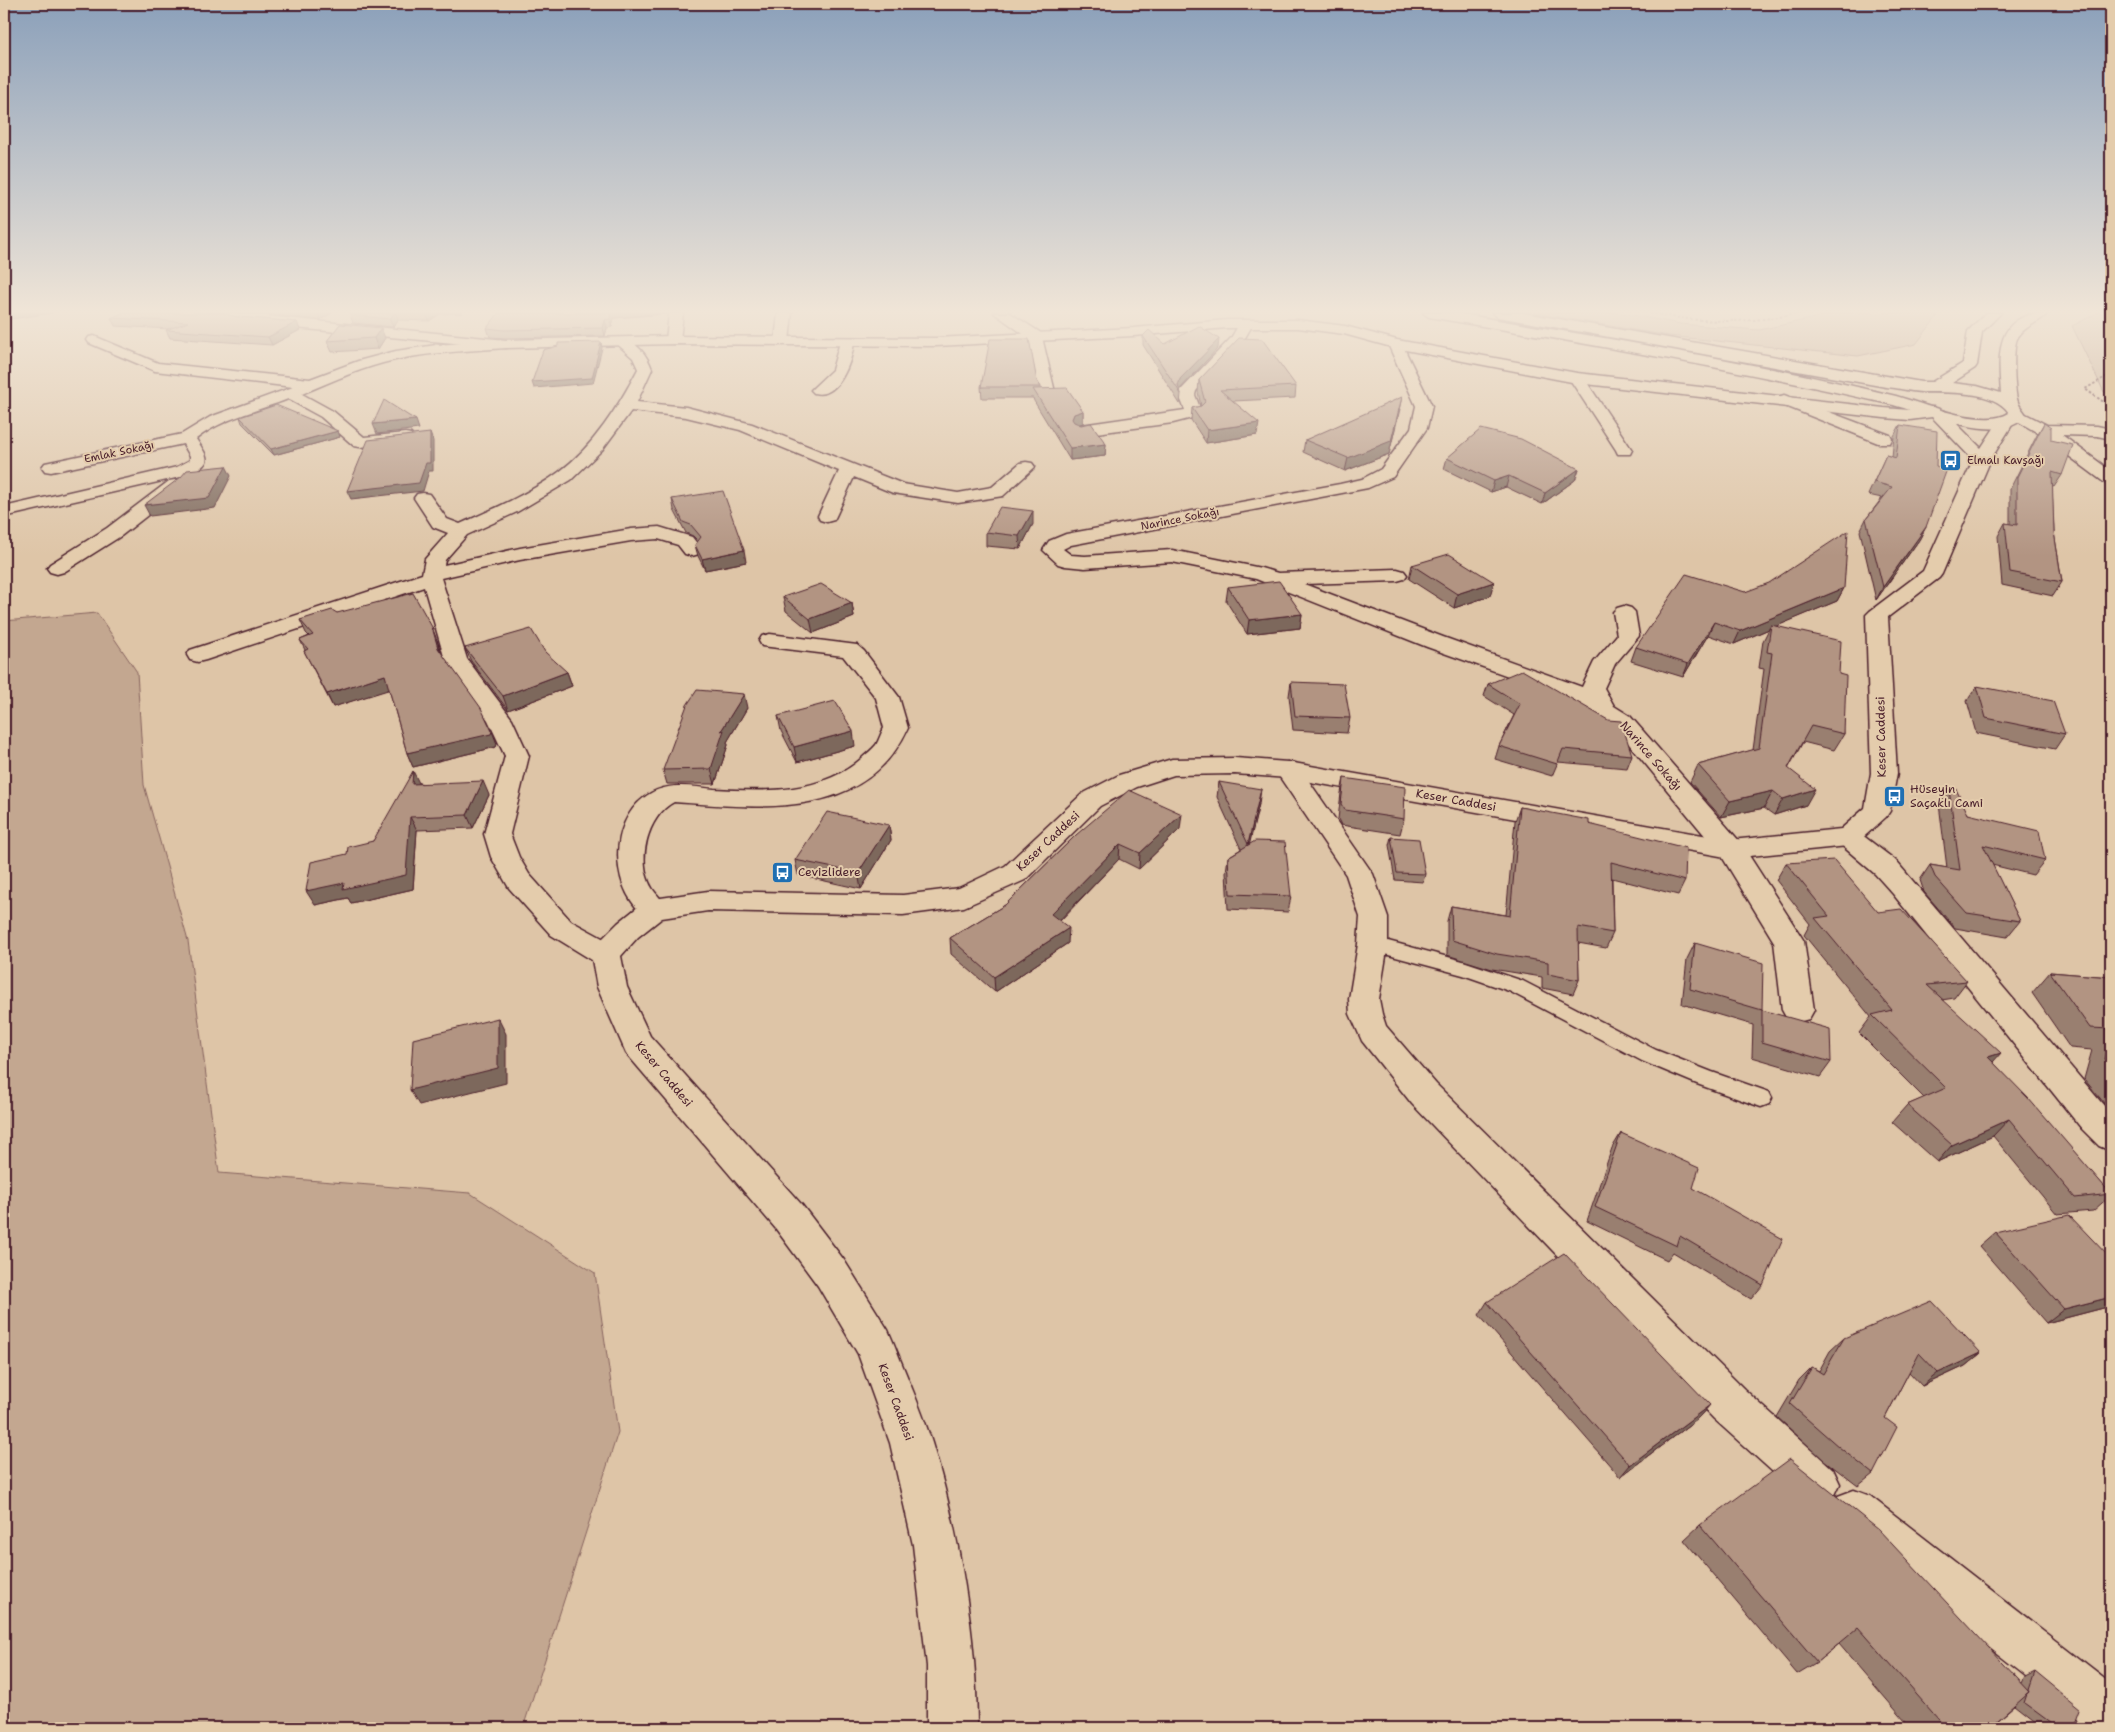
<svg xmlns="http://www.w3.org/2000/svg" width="2115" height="1732" font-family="'Shantell Sans',sans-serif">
  <rect width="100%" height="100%" fill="#dec5a7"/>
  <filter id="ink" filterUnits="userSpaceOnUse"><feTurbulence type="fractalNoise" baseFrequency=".02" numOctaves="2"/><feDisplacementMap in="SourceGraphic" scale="10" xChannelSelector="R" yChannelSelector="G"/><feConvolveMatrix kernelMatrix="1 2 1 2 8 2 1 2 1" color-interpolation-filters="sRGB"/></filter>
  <g filter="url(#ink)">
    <path fill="#c3a790" stroke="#86635e" d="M1535,313H1622L1680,324L1759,330L1838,313H1940L1916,344L1858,356L1669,336Z
      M2097,313H2111V395L2104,392L2072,326Z
      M97,613L137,672L144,785L188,941L219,1173L470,1193L595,1273L618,1432L523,1728H4V621Z"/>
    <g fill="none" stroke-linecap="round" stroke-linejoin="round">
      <defs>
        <path id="service" d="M1373,937L1463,961L1523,981L1656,1050L1712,1072L1769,1092L1772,1098L1769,1104L1761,1107L1697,1084L1642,1061L1509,991L1463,975L1366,949L1364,944L1366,939Z"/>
        <path id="minor" d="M669,313H683L680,340L678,343H668L666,340Z
          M778,313H792L789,341L787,344H777L775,341Z
          M994,313H1010L1041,333L1055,392L1052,395H1042L1039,392L1029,338Z
          M1246,320L1253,324L1242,343L1196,391L1195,395L1202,413L1200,416L1173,423L1081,435L1075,433L1073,430L1075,427L1081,425L1185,410L1179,395L1181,390L1231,338L1241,321Z
          M94,336L158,363L310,379L358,361L396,351L436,345L506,340L511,341L513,344L511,347L506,348C469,351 431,352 395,360C363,367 332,381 302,394L333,411L364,437L405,433L411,434L413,438L411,442L360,447L354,446L321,417L288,399C258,411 222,418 196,439C210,460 212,462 189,475L4,517V507L177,467L190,460V456L183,444L51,472L45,471L42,467L45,463L182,434L210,417L293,387L155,371L89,343L87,340L89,337Z
          M622,338C637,342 647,355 652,369L637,402L686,407L752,424L903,484L958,493L992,487L1020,463L1026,462L1032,463L1035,467L1003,496L958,503L893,493L854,477L836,516L834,520L827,522L820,520L818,516L839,471L740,430L686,417L631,411L602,450L571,480L517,512L467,535L445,560L444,565L520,548L631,529L659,527L692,537L702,550L699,554L692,556L685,554L678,545L658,539L631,541L520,560L441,578L467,659L512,719L529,756L510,834L519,857L529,874L571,921L617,946L621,954L617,962L606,965L595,962L551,935L509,888L491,857L484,834L505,756L488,720L445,660L424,587L206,660L198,662L190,660L187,655L190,650L422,574L425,559L448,533L433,527L414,498L417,494L423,493L429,494L447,519L460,524C491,510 531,493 559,472C594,446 618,407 638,369L633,358L615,342L617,339Z
          M847,338L852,339L854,342C852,361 839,399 814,393L811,390L814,387L832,370L840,342L842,339Z
          M1395,340L1400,341L1402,344L1432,406L1427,428L1393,477L1368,488L1071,545L1063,549L1071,555L1085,556L1172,550L1261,568L1278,573L1397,569L1404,571L1407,575L1404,579L1397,581L1304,584L1443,637L1582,687L1594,662L1617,635L1613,612L1617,608L1624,606L1631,608L1635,612L1639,636L1615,664L1604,688L1614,706L1630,716L1741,843L1799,933L1804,941L1814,1010L1809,1019L1798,1022L1787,1019L1782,1010L1774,942L1721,855L1614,726L1567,697L1427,647L1256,579L1172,562L1085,568L1065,566L1058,564L1043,550L1049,541L1066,534L1340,484L1362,479L1381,469L1411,428L1416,406L1388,344L1390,341Z
          M1577,373L1582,375L1632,450L1630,454H1618L1616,450L1569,378L1572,375Z
          M1784,395L1890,435L1892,439L1890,443H1878L1778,403L1776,400L1778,397Z
          M2018,410L2047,425L2097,426L2111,429V439L2097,436L2062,435L2111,471V484L2105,483L2038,433L2012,418L2010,415L2012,412Z
          M175,480L181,481L184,485L181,489L121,536L64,572L57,574L50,572L47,568L50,564L107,528L169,481Z
          M770,634L857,645L864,651L899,697L908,728C865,822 759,808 674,802C647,816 636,862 652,888C656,895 664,901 668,909L664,916C650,920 644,917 635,906C609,874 612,815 651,793C671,782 693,787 714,789C765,792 822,794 862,758C866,754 872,750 876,745C879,740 881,733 884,728L876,698L843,656L762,646L759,641L762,636Z
          M1288,762L1297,764L1373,874L1388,917V944L1379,999L1382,1014L1386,1026L1436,1084L1744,1389L1833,1469L1840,1484L1833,1499L1818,1506L1803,1499L1714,1419L1412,1104L1362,1041L1350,1014L1349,999L1358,944L1360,917L1346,875L1275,770L1279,764Z
          M1848,828L1857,831L1895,860L2111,1114V1151L2099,1146L2082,1129L1893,894L1875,874L1839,843L1835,837L1839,831Z
          M1854,1490L1870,1496L2111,1683V1728H2088L2069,1710L1838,1528L1832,1512L1838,1496Z"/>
        <path id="tertiary" d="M207,313H235L506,340L673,336L936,338L1133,328L1227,320H1298L1345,326L1397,340L1577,373L1884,408L1910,410L1933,407L1939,409L1945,412L1981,448L2000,419H2012L2014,422L1991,459L1942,574L1939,578L1888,617L1897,773L1890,811L1886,817L1857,843L1848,846L1731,858L1288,778L1235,774L1174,775L1137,787L1100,806L1025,880L964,907L903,915L708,911L662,918L638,937L621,956L627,987L650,1036L802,1205L844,1260L888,1330L894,1344C907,1377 922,1410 932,1443C959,1530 977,1638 977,1728H927V1666L913,1545L890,1443L858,1354L818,1286L776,1229L626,1053L597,987L591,954L595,946L618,923L644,902L654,899L708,891L903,895L959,888L1005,866L1082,794L1119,775L1172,759L1235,758L1288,762L1731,840L1841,829L1865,808L1871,773L1866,615L1870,611L1923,571L1973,460L1932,417L1910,420L1884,418L1577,383L1395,348L1344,334L1298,328H1227L1133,336L936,346L673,344L506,348L242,323L208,316Z"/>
        <path id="trunk" d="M1423,313H1456C1603,338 1751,361 1896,396C1924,404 1983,429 2009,413C1994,389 1945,393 1921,392C1909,391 1898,388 1886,387L1498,317L1492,313H1524L1921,382H1932L1963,363L1968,331L1986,313H2001L1982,332L1977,365L1975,368L1952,383L1977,386L2001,393C1998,353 1995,313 2048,313C2040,323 2025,325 2018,337C2012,345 2014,392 2018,402C2019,406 2024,411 2026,415C2004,448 1920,411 1889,404C1737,369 1583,343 1429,317Z"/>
      </defs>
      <use href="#service" stroke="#4a1f2b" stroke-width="3"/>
      <use href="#minor" stroke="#4a1f2b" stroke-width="3"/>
      <use href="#tertiary" stroke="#4a1f2b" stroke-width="3"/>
      <use href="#trunk" stroke="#4a1f2b" stroke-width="3"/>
      <path stroke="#4a1f2b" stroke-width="2" stroke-dasharray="2.5 2" stroke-linecap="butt" d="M1650,313C1701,323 1749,324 1800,313
        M2111,374L2085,389L2111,407"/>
      <use href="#service" fill="#e4ccac" fill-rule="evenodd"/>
      <use href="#minor" fill="#e4ccac" fill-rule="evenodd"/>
      <use href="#tertiary" fill="#e4ccac" fill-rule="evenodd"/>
      <use href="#trunk" fill="#e4ccac" fill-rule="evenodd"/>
    </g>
    <path fill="#997f70" stroke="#4a1f2b" d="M259,313H332L320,320Z
      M351,313H463L440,314L429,321L398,320L393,327L353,323L350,315Z
      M499,313L667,314L614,318L612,327L607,328L605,336L506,338L490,337L487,328Z
      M238,317L297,322L300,330L272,345L170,338L166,330L170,329L115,326L111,318Z
      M340,324L385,338L378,349L332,352L327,341Z
      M1143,336L1165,344L1218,348L1180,389L1181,394L1180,404L1143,345Z
      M1199,380L1296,386L1295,398L1233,401L1257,435L1206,443L1191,420L1192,408L1201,406L1198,392Z
      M1037,381L1041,387V389L1083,411V423L1079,424L1106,444L1105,456L1070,460L1034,401L1033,398H982L981,387Z
      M1400,409L1389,454L1345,471L1303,452L1305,440Z
      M240,417L340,437L274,455L242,423Z
      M2044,423L2051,440L2062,475L2054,487L2052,486L2054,532L2062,582L2053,596L2002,585L1998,536L2005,523L2010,524V489L2037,435Z
      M1900,425L1926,527L1919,540L1876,600L1860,531L1866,519L1882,498L1868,495L1886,455L1892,457L1894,436Z
      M1447,458L1579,469L1575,480L1542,504L1506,487L1491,492L1444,469Z
      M672,499L746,562L705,570L698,556L695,545L698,541L693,536L686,533L674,510Z
      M1033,524L1020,549L986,546V532Z
      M1412,565L1490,596L1454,608L1409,579Z
      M1228,587L1302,614L1300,628L1247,634L1226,601Z
      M1844,588L1837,601L1776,626L1839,674L1844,734L1834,750L1803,742L1788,769L1806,805L1774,815L1764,808L1721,817L1690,782L1698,765L1753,750L1764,669L1759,668L1763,641L1769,629L1734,644L1708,635L1683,677L1631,661L1636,647L1745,592Z
      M783,597L852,603L854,617L813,633L786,611Z
      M337,613L437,640L441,652L497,744L496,747L413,767L407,753L389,689L333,707L304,651L305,650L300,640L309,636L306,633L300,620Z
      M465,648L567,672L572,686L508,710L471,661Z
      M1291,682L1350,718L1347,733L1293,730L1289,696Z
      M1488,684L1632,755L1627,768L1558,762L1552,776L1495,759L1499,746L1514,715L1484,696Z
      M1977,686L2065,734L2055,749L1976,733L1967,701Z
      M747,708L727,742L728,745L715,784H667L663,770Z
      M778,716L855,746L797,762L781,731Z
      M1344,778L1404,819L1400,834L1341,825L1338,819L1341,793Z
      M1219,782L1259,804L1249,844L1291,896L1288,912L1228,909L1226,872L1228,857L1241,849L1217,797Z
      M419,783L489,795L473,828L417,830L413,889L351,903L348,898L315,905L347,854L373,841Z
      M1949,789L1968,814L2045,860L2033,875L1992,865L2020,921L2007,937L1955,928L1924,892L1920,880L1930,865L1947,868L1939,804Z
      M1520,807L1589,824L1685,881L1678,895L1612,878L1613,933L1606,948L1578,943L1579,980L1573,994L1542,988V977L1492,969L1447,955V921L1451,906L1506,915L1515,821Z
      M889,825L891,840L861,889L798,875L795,860Z
      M1180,829L1139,869L1119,859L1060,921L1068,943L995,992L951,954L950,938L1005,905L1076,835Z
      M1391,837L1425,874L1423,882L1395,880L1389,845Z
      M1786,863L1878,912L1967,981L1954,998L1942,1000L1993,1062L2111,1194V1195L2093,1211L2057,1214L1993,1136L1937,1162L1892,1122L1907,1105L1924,1098L1859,1033L1871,1017L1804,935L1810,924L1776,880Z
      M1695,943L1762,1010L1831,1062L1820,1077L1752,1057L1753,1025L1682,1004L1687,959Z
      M2050,972L2111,977V1110H2110L2084,1079L2092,1050L2070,1048L2032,993Z
      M1621,1133L1693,1188L1763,1285L1751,1299L1673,1252L1667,1260L1587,1221L1612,1148Z
      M1995,1232L2111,1259V1306L2046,1323L1979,1246Z
      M1487,1302L1710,1405L1698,1418L1620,1477L1479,1315Z
      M1844,1338L1981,1353L1965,1366L1922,1386L1909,1372L1885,1418L1873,1474L1858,1486L1824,1460L1777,1417L1799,1380L1812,1367L1819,1371L1830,1351Z
      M1700,1525L2022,1683L2025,1677L2035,1672L2073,1728H2041L2014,1707L2015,1706L1989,1728H1911L1839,1644L1817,1662L1797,1674L1684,1540Z"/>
    <path fill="#7d685b" stroke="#4a1f2b" d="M4,313H52L4,320Z
      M318,313H332L320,320Z
      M394,313H396L398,320L393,327L390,319Z
      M426,313H440V314L429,321Z
      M611,313H667L614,318L612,327L610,319Z
      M605,320L607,328L605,336L603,328Z
      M297,322L300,330L272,345L268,337Z
      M381,328L385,338L378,349L374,338Z
      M1219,339L1218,348L1180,389L1179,390L1178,386L1180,379Z
      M601,342L602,348L593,383L534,388L532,382Z
      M1402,397L1389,454L1345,471L1348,458Z
      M1083,411V423L1073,426L1072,419L1074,414Z
      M416,420L419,429L377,434L373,424Z
      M1259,423L1257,435L1206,443L1207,430Z
      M338,431L340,437L274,455L271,449Z
      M430,433L433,441V471H429L423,491L351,499L347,491Z
      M1106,444L1105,456L1070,460V448Z
      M226,466L231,476L215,508L150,516L144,505Z
      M1579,469L1575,480L1542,504L1545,493Z
      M1509,476L1506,487L1491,492L1494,481Z
      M1033,511V524L1020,549L1019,536Z
      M1926,527L1919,540L1876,600L1883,587Z
      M744,550L746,562L705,570L702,559Z
      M1494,582L1490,596L1454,608L1457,594Z
      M1844,588L1837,601L1770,629L1771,625L1769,629L1734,644L1740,631Z
      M852,603L854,617L813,633L810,619Z
      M1302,614L1300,628L1247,634L1249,620Z
      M1714,622L1708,635L1683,677L1688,664Z
      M432,627L437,640L443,661L438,648Z
      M567,672L572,686L508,710L503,696Z
      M385,675L391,689L333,707L327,694Z
      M744,694L747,708L727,742L728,745L715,784L711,769L721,731Z
      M492,731L497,744L496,747L413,767L407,753Z
      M853,731L855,746L797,762L794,747Z
      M413,771L420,785L412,784Z
      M483,781L489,795L473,828L467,815Z
      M1261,789L1259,804L1246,859L1248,844Z
      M1815,789L1806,805L1774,815L1783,799Z
      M1773,791L1764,808L1721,817L1730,801Z
      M1182,814L1180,829L1139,869L1140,853Z
      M410,817L417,830L413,889L351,903L348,898L315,905L306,891Z
      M889,825L891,840L861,889L858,873Z
      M1120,844L1119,859L1051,929V914Z
      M1069,928L1068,943L995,992L994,977Z
      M498,1018L506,1034V1083L419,1105L410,1090Z
      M2001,1053L1986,1070L1988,1057Z
      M2009,1119L1993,1136L1937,1162L1952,1145Z
      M2111,1297V1306L2046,1323L2064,1309Z
      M1981,1353L1965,1366L1922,1386L1938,1373Z
      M1710,1405L1698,1418L1620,1477L1630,1465Z"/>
    <path fill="#b29482" stroke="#4a1f2b" d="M122,313H221L238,317L297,322L268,337L166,330L188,322L111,318Z
      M351,313H394L390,319L350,315Z
      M499,313H611L610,319L605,320L603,328L504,330L487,328Z
      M340,324L381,328L374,338L327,341Z
      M1199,326L1219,339L1180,379L1178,386L1181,394L1143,336L1149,330L1165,344Z
      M1239,338L1262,339L1296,386L1220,390L1259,423L1207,430L1192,408L1201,406L1205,402L1199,380Z
      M990,339H1029L1037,381L1041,387H981Z
      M601,342L592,378L532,382L543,350L558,346V343Z
      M1067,388L1083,411L1074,414L1072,419L1074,422L1081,425L1091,423L1106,444L1070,448L1033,389Z
      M1402,397L1391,441L1348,458L1305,440Z
      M384,400L409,416L416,420L373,424Z
      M276,405L338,431L271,449L240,417Z
      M2044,423L2051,428V440L2073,445L2062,475L2052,472L2054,532L2062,582L2010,572L2005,523L2017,525V477Z
      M1900,425L1937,431L1936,466L1947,469L1926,527L1883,587L1866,519L1892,487L1874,482L1886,455L1896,458Z
      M1481,429L1521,439L1579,469L1545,493L1509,476L1494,481L1447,458Z
      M430,433V463H426L419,483L347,491L368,440Z
      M226,466L209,498L144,505L181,477L187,470Z
      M723,491L744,550L702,559L695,545L701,537L691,525L683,522L672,499Z
      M1000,507L1033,511L1019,536L986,532Z
      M1848,531L1844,588L1740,631L1714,622L1688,664L1636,647L1686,574L1745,592L1769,583Z
      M1449,554L1494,582L1457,594L1412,565Z
      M1279,581L1302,614L1249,620L1228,587Z
      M821,584L852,603L810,619L783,597Z
      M413,593L432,627L438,648L481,708L492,731L491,734L407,753L385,675L327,694L304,651L308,649L300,640L313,635L300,620L332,610L337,613Z
      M1771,625L1841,641L1839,674L1846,676L1844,734L1811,726L1788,768L1815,789L1783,799L1773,791L1730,801L1698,765L1759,748L1772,653L1767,652Z
      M531,629L545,652L567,672L503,696L465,648Z
      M1522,670L1608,720L1621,721L1632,755L1563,749L1557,764L1499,746L1520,704L1488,684Z
      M1291,682L1344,684L1350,718L1295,716Z
      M1977,686L2053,701L2065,734L1986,718Z
      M697,690L744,694L721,731L724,730L711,769L663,770L687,705Z
      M835,701L853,731L794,747L778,716Z
      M413,771L412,784L483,781L467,815L410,817L406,875L343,889L344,883L306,891L311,862L347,854L348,847L373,841Z
      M1344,778L1405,787L1404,819L1345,810L1341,804Z
      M1219,782L1261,789L1248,844Z
      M1955,787L1968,814L2039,831L2045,860L1983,845L2020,921L1967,913L1935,877L1930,865L1960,870L1949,789Z
      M1129,790L1182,814L1140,853L1120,844L1051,914L1069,928L994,977L950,938L1005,905L1076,835Z
      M1520,807L1589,820V824L1686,848L1685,881L1611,862L1613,933L1578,927L1579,980L1548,974V962L1497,954L1452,940L1451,906L1510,916Z
      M827,812L889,825L858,873L795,860Z
      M1391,837L1419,839L1425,874L1397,873Z
      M1255,841L1285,842L1291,896L1230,894L1228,857Z
      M1834,860L1878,912L1901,909L1967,981L1927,985L2001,1053L1988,1057L2028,1098L2111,1194L2075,1198L2009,1119L1952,1145L1907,1105L1946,1088L1872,1015L1892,1010L1815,918L1829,916L1786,863Z
      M1695,943L1763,963L1762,1010L1690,989Z
      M2050,972L2111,977V1029L2090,1028Z
      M1762,1010L1830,1029L1831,1062L1762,1042Z
      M498,1018V1068L410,1090L413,1039Z
      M2111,1031V1067L2104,1059Z
      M1621,1133L1699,1168L1693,1188L1783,1239L1763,1285L1680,1236L1677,1246L1595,1207Z
      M2069,1215L2111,1259V1297L2064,1309L1995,1232Z
      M1564,1253L1710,1405L1630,1465L1487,1302Z
      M1932,1301L1981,1353L1938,1373L1919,1353L1885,1418L1897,1427L1873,1474L1839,1447L1790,1404L1812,1367L1823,1374L1844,1338Z
      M1790,1459L1879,1530L2030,1692L1989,1728H1946L1858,1628L1817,1662L1700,1525Z
      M2035,1672L2080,1709L2073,1728H2058L2024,1703L2027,1694L2030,1692L2029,1690Z"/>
  </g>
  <linearGradient id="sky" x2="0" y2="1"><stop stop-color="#8ba0ba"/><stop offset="0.56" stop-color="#f0e5d7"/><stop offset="1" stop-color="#f0e5d7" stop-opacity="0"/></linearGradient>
  <rect width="2115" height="556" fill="url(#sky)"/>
  <defs>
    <symbol id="bus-square" viewBox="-11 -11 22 22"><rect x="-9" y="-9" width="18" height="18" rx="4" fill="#1f6fb2" stroke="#e4ccac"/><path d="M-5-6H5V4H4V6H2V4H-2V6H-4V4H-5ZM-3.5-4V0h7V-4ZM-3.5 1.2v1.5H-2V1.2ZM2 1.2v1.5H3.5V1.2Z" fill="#fff"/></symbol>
  </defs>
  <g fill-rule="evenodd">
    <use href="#bus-square" x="1938" y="448" width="25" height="25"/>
    <use href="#bus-square" x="1882" y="784" width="25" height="25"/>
    <use href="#bus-square" x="770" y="860" width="25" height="25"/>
  </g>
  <g text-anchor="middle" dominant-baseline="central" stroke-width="4" stroke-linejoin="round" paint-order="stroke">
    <g font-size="11" fill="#4a1f2b" stroke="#e4ccac">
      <text transform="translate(119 452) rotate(-12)">Emlak Sokağı</text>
      <text transform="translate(1180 519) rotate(-11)">Narince Sokağı</text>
    </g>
    <g font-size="11" fill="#4a1f2b" stroke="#e4ccac" text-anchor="start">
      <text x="1967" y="460">Elmalı Kavşağı</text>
    </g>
    <g font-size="12" fill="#4a1f2b" stroke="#e4ccac">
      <text transform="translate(1881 737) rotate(-91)">Keser Caddesi</text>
      <text transform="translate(1651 756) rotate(49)">Narince Sokağı</text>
      <text transform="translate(1456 800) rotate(10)">Keser Caddesi</text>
      <text transform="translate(1048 841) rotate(-43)">Keser Caddesi</text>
      <text transform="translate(664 1074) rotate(50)">Keser Caddesi</text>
      <text transform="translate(896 1402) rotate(70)">Keser Caddesi</text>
    </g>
    <g font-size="12" fill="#4a1f2b" stroke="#e4ccac" text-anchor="start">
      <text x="1910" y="789">Hüseyin<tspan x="1910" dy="14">Saçaklı Cami</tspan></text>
      <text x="798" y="872">Cevizlidere</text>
    </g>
  </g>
  <rect width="2115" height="1732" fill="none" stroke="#e4ccac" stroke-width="20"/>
  <rect x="10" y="10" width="2095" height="1712" fill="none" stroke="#4a1f2b" stroke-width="2" filter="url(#ink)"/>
</svg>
